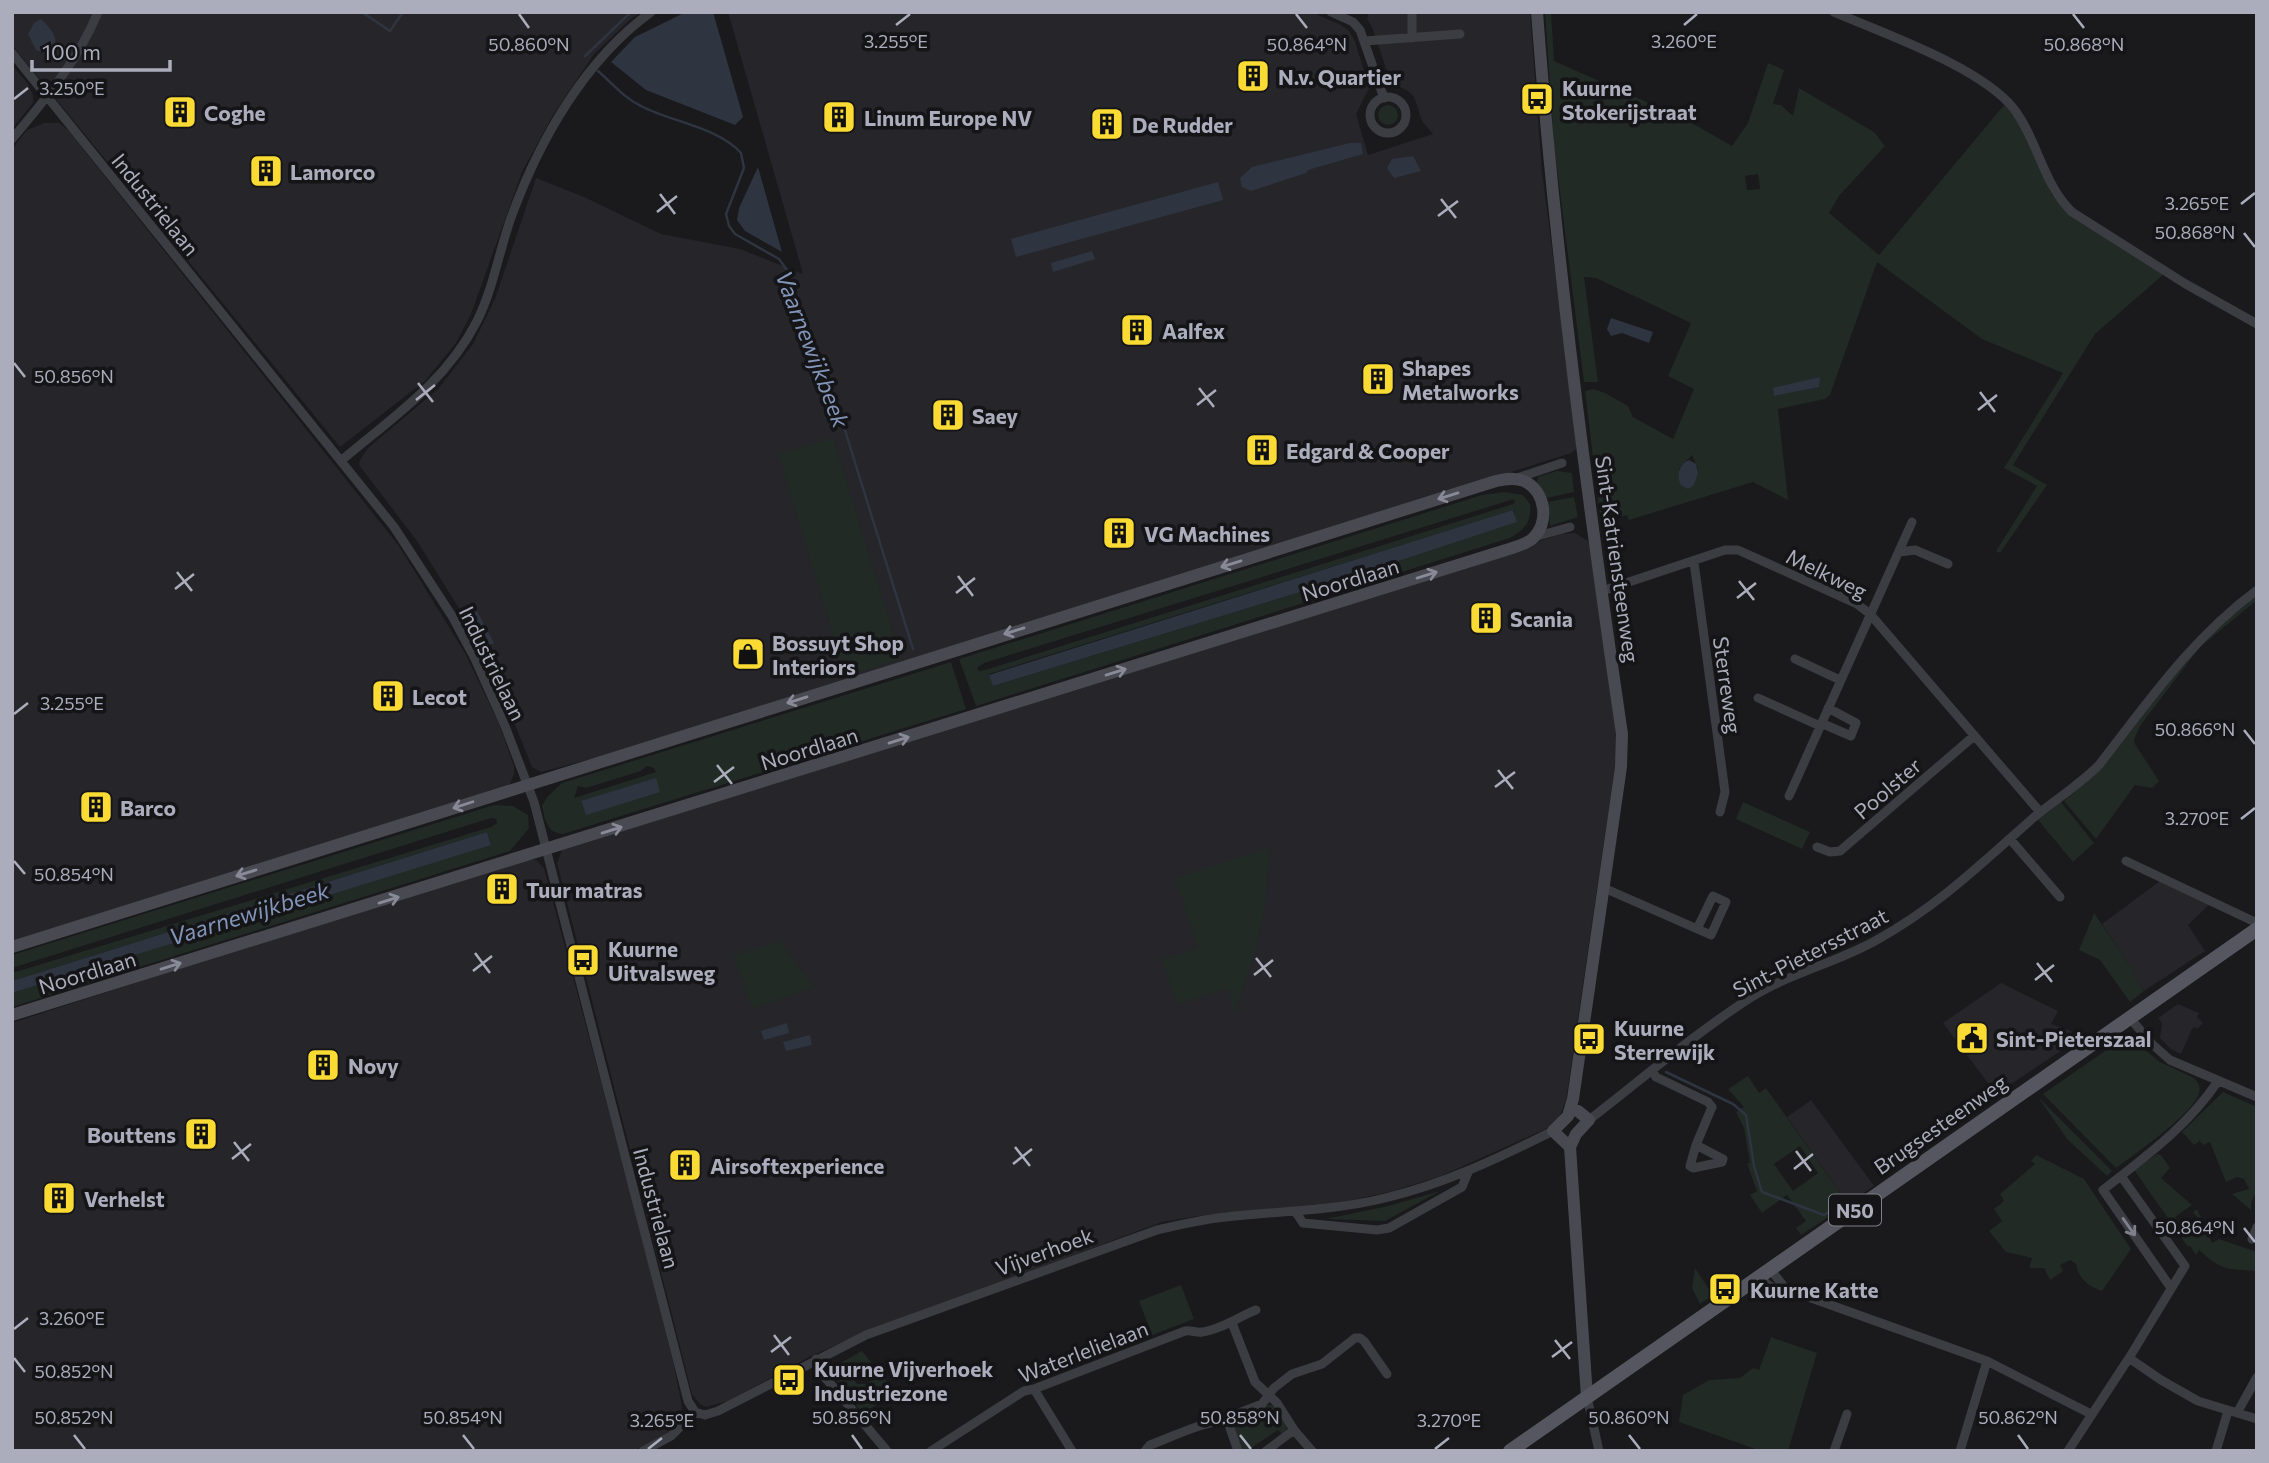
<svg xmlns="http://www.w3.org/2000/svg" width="2269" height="1463" font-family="Commissioner,sans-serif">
  <rect width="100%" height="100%" fill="#1a191c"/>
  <path fill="#262529" d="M12,12H642L632,18L594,54L553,115L522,172L471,314L456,343L425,381L340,447L12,45Z
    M728,12H1311L1341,25L1349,31L1355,41L1369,88L1356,114L1368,155L1433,134L1422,121L1414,97L1408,91L1391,83L1372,27L1367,19L1369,12H1530L1542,172L1577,440L1576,449L1571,453L1241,558L641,746L541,772L532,767L509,710L460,610L417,541L359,465L360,460L368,448L438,389L473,344L495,299L536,178L584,197L661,234L740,249L803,274Z
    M12,65L28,84L33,95V103L12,129Z
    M44,123H59L68,130L399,546L465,653L499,724L514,766V774L510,784L505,787L12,942V149L27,130Z
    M1575,533L1588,541L1590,548L1616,724L1617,752L1566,1100L1559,1118L1550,1127L1441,1176L1393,1191L1343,1202L1198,1216L1162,1222L859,1335L809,1357L728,1401L706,1407L700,1404L692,1394L557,863L562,850L1562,534Z
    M529,859L536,860L544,868L633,1202L674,1366L682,1407L678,1422L666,1434L633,1451H12V1023L211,958Z
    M2160,881L2211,903L2188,925L2205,951L2144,991L2132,975L2134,972L2102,924Z
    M2001,983L2058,1011L2051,1024L2071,1031L2077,1040L1996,1094L1943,1023Z
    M2178,1004L2199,1013L2197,1017L2203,1023L2197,1029L2195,1027L2192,1029L2181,1054L2171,1049L2160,1038L2162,1023L2158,1018Z
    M1811,1100L1874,1186L1848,1204L1787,1117Z"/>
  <path fill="#212a24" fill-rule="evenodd" d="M1545,12H1551L1554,61L1685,119L1732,146L1748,123L1768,63L1784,70L1773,104L1781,105L1793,116L1799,88L1874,132L1885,146L1839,196L1829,213L1879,255L2004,105C2029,126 2037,164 2051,193L2067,212L2164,274L2095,334L2013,465L2047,485L2000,553L1996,551L2037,486L2004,468L2063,373L1982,339L1877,262L1830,395L1825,399L1778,409L1788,500L1753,482L1629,520L1627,515L1601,523L1585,391L1593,389L1605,393L1628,406L1633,417L1673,439L1694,389L1668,376L1691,323L1596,278L1584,277L1598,382H1584L1554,144ZM1758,174L1760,189L1747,190L1745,176ZM1819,377L1818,387L1774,396ZM1692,455L1698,469L1694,485L1679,469Z
    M1378 115a10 10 0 1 1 20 0a10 10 0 1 1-20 0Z
    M833,438L901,659L846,676L778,454Z
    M1557,471L1572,473L1574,492L1547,498L1537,482L1538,477Z
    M1504,492L1523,495L1530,504C1532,522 1525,529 1510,538L976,706L959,659L1482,495ZM1514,499L1515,502L1513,504L985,670L979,671L977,668L984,663ZM1514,510L1516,522L1353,576L993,686L989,674Z
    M1574,497L1578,517L1550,526L1548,502Z
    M2257,593V600L2200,647L2140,726L2134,740L2135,744L2159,781L2152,788L2135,785L2096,839L2064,801L2085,783L2183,659Z
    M951,662L966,709L563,834C547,833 545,820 542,806L547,797L562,783ZM647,766L654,768L656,772L574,798L578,786L586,788L641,771ZM660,791L586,814L581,802Z
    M1743,802L1810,832L1802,849L1736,819Z
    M2061,802L2094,843L2073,862L2038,820Z
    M494,805L513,806L528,815L529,828L510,851L12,1007V993L491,844L487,832L12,981V973L491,827L497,823L496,819L491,818L12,968V955Z
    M1270,848L1265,906L1256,949L1234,1013L1228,988L1177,1005L1162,960L1198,948L1175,878Z
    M2094,913L2135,973L2133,975L2144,991L2130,1002L2100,960L2079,950Z
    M780,942L814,987L752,1009L734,955Z
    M2126,1042L2138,1044L2160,1062L2194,1078C2198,1082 2201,1087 2199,1093C2195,1112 2133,1156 2116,1168L2043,1094L2115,1044Z
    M1748,1076L1759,1093L1766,1088L1848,1204L1801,1235L1796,1228L1806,1221L1787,1195L1762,1213L1750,1195L1757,1191L1747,1163H1750L1744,1128L1736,1112L1744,1107L1728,1089ZM1800,1146L1818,1173L1793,1191L1774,1164Z
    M2223,1092L2257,1107V1190L2251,1203V1210L2232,1194L2249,1189L2244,1179L2237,1177L2226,1182L2210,1142L2203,1145L2200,1141L2194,1145L2182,1132Z
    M2038,1097L2112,1171L2107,1176L2067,1139Z
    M2157,1154L2161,1155L2170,1168L2161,1178L2192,1205L2175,1217L2183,1227L2197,1217L2193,1212L2197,1209L2212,1243L2219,1239L2257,1252V1271C2227,1269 2222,1271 2199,1250L2196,1255L2190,1246H2187L2179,1234L2181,1232L2177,1227L2175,1228L2134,1170Z
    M2036,1155L2084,1179L2131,1249L2102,1291C2089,1287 2078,1278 2076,1264L2070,1260L2060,1265L2063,1271L2050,1280L2044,1268H2029L2032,1258L2006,1252L1989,1231L2002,1221L1994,1209L2004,1201L2000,1194L2035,1164L2031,1161Z
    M1440,1191L1385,1221L1326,1219L1388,1206Z
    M1695,1268L1713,1295L1700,1304L1692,1288Z
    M1181,1285L1194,1319L1152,1335L1139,1301Z
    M1771,1337L1817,1353L1788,1451H1761L1679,1422L1683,1395L1709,1380L1740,1378L1753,1368L1759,1370Z
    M862,1351L894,1390L864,1415L831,1374L851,1375L857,1384H867L872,1379L873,1372L866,1363H859L851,1370L833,1367Z
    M1267,1405H1272C1281,1412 1285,1420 1287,1430L1283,1435L1278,1430L1251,1448L1252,1451H1242L1234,1426L1237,1418Z"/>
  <path fill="#2e3541" d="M686,12H713L743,117L735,125L646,90L611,62L635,37Z
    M41,19C53,31 63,41 47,54L36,50L28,34L34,23Z
    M1350,143H1361L1363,154L1308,170L1306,173L1251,191L1242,187L1240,178L1252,167Z
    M1413,156L1421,171L1394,178L1387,168L1392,159Z
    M758,167L782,252L745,231L737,220L739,208Z
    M1218,182L1223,200L1016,257L1011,239Z
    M1092,251L1095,259L1053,272L1051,263Z
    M1611,318L1653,332L1649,343L1622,333L1611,336L1607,329Z
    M1820,377L1819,387L1774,396L1773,388Z
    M1689,460L1696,464L1698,473L1694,485L1688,489L1681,485C1676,476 1679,464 1689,460Z
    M1513,510L1517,522L1353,576L993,686L989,675Z
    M477,611L494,643L486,646L470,617Z
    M656,778L660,792L586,815L581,801Z
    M487,832L491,845L12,993V981Z
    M787,1023L789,1033L764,1040L761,1031Z
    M810,1035L812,1045L786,1051L783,1042Z"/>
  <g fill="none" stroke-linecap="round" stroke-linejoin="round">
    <path stroke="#2e3541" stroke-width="2.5" d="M362,12L390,31L403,12
      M585,56L631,12
      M598,71C612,83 624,98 641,106C671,122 718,127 741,153L744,168L726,214L729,226L735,234L779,259L787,270L802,318L830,382L913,649
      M1666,1072L1733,1104L1746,1115L1754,1166L1762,1192L1824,1215L1832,1210"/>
    <path stroke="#3c3c43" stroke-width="9" d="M1331,12L1353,22L1360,30L1384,98
      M1834,12C1885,34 1981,67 2014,109C2038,141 2043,184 2072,212L2184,283L2257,324
      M1412,38V12
      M1365,41L1460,34
      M12,53L394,527L452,616L475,659L505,726L534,802L688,1401L695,1412
      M1370 115a18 18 0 1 1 36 0a18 18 0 1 1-36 0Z
      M12,139C45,100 79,59 98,12
      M342,460C393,417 446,382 477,321C494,287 499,250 512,215C540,139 585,60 651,12
      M1514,479L1562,463
      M1534,537L1570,527
      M1899,552L1915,550L1948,564
      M1694,562L1725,792L1720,812
      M1602,591L1725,550H1738L1857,604L1870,614L2040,812
      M1795,659L1840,680
      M1758,698L1820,726
      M1821,723L1851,736L1856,723L1828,708
      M1789,796L1912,522
      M2010,839L2060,897
      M1817,847L1830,852L1840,851L1974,736
      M2126,861L2257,923
      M1604,888L1711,935L1726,902L1713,896L1697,929
      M2130,1018L2152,1044L2170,1060L2257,1097
      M1652,1071L1656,1077L1708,1102L1712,1107L1696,1145
      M1589,1120C1642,1079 1693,1035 1750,998C1788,974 1835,963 1875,941C1937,907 1981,864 2033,818C2055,800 2079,785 2099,765C2148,702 2192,638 2257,590
      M1696,1145L1723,1159L1722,1162L1693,1168L1690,1166Z
      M1295,1211L1303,1223L1377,1230L1389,1228L1462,1187L1469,1170
      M2252,1239L2257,1227
      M1770,1269L1786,1289
      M1760,1276C1767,1286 1774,1290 1786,1289L1987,1361L2091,1414
      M2171,1288L2103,1190C2145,1157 2188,1126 2218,1081
      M1232,1323L1255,1382L1277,1403L1294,1430L1312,1451
      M2129,1358L2161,1380L2198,1401L2257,1419
      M816,1359L823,1375L887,1451
      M1034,1389L1072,1451
      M1587,1397L1599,1451
      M695,1412L705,1415L718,1411L866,1335L1157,1230C1180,1225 1203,1219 1226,1217C1279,1211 1333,1211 1385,1198C1444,1184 1499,1158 1553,1131
      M2237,1413L2257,1377
      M1228,1422L1238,1451
      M643,1451L671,1436L695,1412
      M931,1451L1024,1391L1034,1389L1185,1331C1192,1330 1196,1333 1202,1332C1220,1330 1240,1316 1256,1310
      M1145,1451L1150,1445C1170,1438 1209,1418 1228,1422L1239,1413L1262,1404L1274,1388L1292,1374L1322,1364L1355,1338H1360L1364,1341L1387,1374
      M1266,1451L1294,1430
      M1834,1451L1847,1414
      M1960,1451L1987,1361
      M2068,1451L2129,1358L2185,1266L2121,1176
      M2216,1451L2228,1411"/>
    <path stroke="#484951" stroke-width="12" d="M1537,12C1555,254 1587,495 1622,734L1621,767L1573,1099L1568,1116L1553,1131L1570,1147
      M12,947L1496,481C1505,479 1515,477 1524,481C1546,491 1550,524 1532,539C1525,545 1514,547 1506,550L12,1015
      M1571,1110L1578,1111L1589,1120L1576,1134L1570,1147L1587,1397"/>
    <path stroke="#565660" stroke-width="14" d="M1510,1451L2257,929"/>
  </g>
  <defs><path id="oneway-shaft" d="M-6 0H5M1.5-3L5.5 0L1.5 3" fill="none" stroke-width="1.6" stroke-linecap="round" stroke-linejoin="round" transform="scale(1.75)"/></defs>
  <g stroke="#888a97">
    <use href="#oneway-shaft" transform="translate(1448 496) rotate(163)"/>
    <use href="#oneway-shaft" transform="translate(1231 564) rotate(163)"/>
    <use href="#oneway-shaft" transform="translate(1427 575) rotate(-17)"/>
    <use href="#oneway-shaft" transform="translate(1014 631) rotate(163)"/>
    <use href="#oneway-shaft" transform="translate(1116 672) rotate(-17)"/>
    <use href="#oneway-shaft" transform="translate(797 700) rotate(163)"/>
    <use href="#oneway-shaft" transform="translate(899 740) rotate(-17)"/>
    <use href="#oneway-shaft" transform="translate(463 805) rotate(162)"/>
    <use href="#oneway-shaft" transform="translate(612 830) rotate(-17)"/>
    <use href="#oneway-shaft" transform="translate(246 873) rotate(163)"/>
    <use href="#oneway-shaft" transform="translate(389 900) rotate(-17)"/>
    <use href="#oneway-shaft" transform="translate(171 966) rotate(-17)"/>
  </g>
  <use stroke="#7f808c" href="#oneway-shaft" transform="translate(2129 1227) rotate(55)"/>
  <path fill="none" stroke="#abadbc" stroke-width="2.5" d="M519,14L529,28M1296,14L1307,28M2073,14L2084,28M896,25L910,14M1684,25L1697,14M14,99L28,88M660,194L675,214M1441,199L1456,218M2241,204L2255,193M657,212L677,196M1438,216L1458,201M2244,233L2255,247M14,363L25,377M418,383L433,402M1199,388L1214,407M1980,392L1995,412M416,400L435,385M1197,405L1216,390M1978,410L1997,395M177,572L192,591M958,576L973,596M1739,581L1754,600M175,589L194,574M956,593L975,578M1737,598L1756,583M14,714L28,703M2244,730L2255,744M717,765L732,784M1498,770L1513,789M714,782L734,767M1495,787L1515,772M2241,819L2255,808M14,861L25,874M475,953L490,973M1256,958L1271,977M2037,963L2052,982M473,971L492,956M1254,975L1273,960M2035,980L2054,965M234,1142L249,1161M1015,1147L1030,1166M1796,1151L1811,1171M232,1159L251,1144M1013,1164L1032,1149M1794,1169L1813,1154M2244,1228L2255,1242M14,1329L28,1318M774,1335L789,1355M1555,1340L1570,1359M771,1352L791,1337M1552,1357L1572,1342M14,1358L25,1372M74,1435L85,1449M463,1435L474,1449M852,1435L862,1449M1240,1435L1251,1449M1629,1435L1640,1449M2018,1435L2028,1449M648,1449L662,1438M1435,1449L1449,1438"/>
  <defs>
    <symbol id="building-square" viewBox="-11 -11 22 22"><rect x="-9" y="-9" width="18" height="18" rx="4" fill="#f9db34" stroke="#151417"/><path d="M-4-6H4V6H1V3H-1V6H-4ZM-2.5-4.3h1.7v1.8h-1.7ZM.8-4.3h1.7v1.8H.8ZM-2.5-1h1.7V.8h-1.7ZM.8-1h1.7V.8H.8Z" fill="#111"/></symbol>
    <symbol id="bus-square" viewBox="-11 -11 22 22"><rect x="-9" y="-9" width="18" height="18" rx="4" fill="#f9db34" stroke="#151417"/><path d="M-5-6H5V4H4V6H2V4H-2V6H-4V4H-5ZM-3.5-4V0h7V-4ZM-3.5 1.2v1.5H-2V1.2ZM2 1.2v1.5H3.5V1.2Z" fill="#111"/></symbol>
    <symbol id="shop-square" viewBox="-11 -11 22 22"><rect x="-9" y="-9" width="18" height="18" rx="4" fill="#f9db34" stroke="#151417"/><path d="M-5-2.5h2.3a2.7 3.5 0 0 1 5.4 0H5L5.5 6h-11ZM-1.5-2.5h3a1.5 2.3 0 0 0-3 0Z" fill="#111"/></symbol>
    <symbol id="civic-square" viewBox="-11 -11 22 22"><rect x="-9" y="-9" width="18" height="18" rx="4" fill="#f9db34" stroke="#151417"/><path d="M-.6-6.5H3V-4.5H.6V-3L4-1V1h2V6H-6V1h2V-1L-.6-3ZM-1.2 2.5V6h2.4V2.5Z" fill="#111"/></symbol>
  </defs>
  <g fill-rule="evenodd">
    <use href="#building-square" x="1234" y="57" width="38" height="38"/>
    <use href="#bus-square" x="1518" y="80" width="38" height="38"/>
    <use href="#building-square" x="161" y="93" width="38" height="38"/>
    <use href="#building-square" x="820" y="98" width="38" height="38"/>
    <use href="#building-square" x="1088" y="105" width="38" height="38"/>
    <use href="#building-square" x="247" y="152" width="38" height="38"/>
    <use href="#building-square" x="1118" y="311" width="38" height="38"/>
    <use href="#building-square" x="1359" y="360" width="38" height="38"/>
    <use href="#building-square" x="929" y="396" width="38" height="38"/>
    <use href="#building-square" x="1243" y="431" width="38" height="38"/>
    <use href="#building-square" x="1100" y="514" width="38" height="38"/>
    <use href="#building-square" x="1467" y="599" width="38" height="38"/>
    <use href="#shop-square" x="729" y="635" width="38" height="38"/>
    <use href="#building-square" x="369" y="677" width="38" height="38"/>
    <use href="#building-square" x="77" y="788" width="38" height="38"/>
    <use href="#building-square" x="483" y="870" width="38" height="38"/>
    <use href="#bus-square" x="564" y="941" width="38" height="38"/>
    <use href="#civic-square" x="1953" y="1019" width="38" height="38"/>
    <use href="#bus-square" x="1570" y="1020" width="38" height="38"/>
    <use href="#building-square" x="304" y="1046" width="38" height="38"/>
    <use href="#building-square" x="182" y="1115" width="38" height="38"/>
    <use href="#building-square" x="666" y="1146" width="38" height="38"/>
    <use href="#building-square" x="40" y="1179" width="38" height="38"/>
    <use href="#bus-square" x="1706" y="1270" width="38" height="38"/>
    <use href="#bus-square" x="770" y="1361" width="38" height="38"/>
  </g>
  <g text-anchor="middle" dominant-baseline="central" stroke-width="7" stroke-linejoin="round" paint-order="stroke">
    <rect fill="#151417" stroke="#7e7f8a" stroke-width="2" x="1829" y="1194.5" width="52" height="31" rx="5"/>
    <g font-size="19" font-weight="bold" fill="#abadbc">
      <text x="1855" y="1210">N50</text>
    </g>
    <g font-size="21" font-weight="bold" fill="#abadbc" stroke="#151417" text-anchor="start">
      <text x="1278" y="76">N.v. Quartier</text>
      <text x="1562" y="87">Kuurne<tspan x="1562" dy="24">Stokerijstraat</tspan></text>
      <text x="204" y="112">Coghe</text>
      <text x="864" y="117">Linum Europe NV</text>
      <text x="1132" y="124">De Rudder</text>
      <text x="290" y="171">Lamorco</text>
      <text x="1162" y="330">Aalfex</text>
      <text x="1402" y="367">Shapes<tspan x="1402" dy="24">Metalworks</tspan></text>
      <text x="972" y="415">Saey</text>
      <text x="1286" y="450">Edgard &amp; Cooper</text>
      <text x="1144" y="533">VG Machines</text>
      <text x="1510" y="618">Scania</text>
      <text x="772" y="642">Bossuyt Shop<tspan x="772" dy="24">Interiors</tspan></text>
      <text x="412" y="696">Lecot</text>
      <text x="120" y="807">Barco</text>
      <text x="526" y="889">Tuur matras</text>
      <text x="608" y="948">Kuurne<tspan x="608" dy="24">Uitvalsweg</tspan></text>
      <text x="1614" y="1027">Kuurne<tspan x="1614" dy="24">Sterrewijk</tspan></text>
      <text x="1996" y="1038">Sint-Pieterszaal</text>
      <text x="348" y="1065">Novy</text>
      <text x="176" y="1134" text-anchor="end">Bouttens</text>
      <text x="710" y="1165">Airsoftexperience</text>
      <text x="84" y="1198">Verhelst</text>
      <text x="1750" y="1289">Kuurne Katte</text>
      <text x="814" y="1368">Kuurne Vijverhoek<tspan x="814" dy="24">Industriezone</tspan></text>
    </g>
    <g font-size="21" fill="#abadbc" stroke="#151417">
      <text transform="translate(156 204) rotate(51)">Industrielaan</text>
      <text transform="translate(1618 559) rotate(82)">Sint-Katriensteenweg</text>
      <text transform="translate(1827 573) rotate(26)">Melkweg</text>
      <text transform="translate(1350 579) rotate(-17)">Noordlaan</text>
      <text transform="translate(493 663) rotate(64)">Industrielaan</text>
      <text transform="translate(1728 685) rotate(82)">Sterreweg</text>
      <text transform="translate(809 748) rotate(-17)">Noordlaan</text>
      <text transform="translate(1887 788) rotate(-41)">Poolster</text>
      <text transform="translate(1810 952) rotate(-27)">Sint-Pietersstraat</text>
      <text transform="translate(87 972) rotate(-17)">Noordlaan</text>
      <text transform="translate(1940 1124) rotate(-35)">Brugsesteenweg</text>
      <text transform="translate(657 1208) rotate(75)">Industrielaan</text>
      <text transform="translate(1044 1251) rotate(-20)">Vijverhoek</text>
      <text transform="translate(1083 1351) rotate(-21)">Waterlelielaan</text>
    </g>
    <g font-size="23" font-style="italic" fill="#8295b8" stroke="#151417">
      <text transform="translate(813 349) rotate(69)">Vaarnewijkbeek</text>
      <text transform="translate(249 913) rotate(-17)">Vaarnewijkbeek</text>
    </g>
  </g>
  <g font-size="18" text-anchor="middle" fill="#abadbc" stroke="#151417" stroke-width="7" stroke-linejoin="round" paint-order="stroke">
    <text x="896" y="48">3.255°E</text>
    <text x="1684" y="48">3.260°E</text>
    <text x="529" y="51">50.860°N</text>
    <text x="1307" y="51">50.864°N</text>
    <text x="2084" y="51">50.868°N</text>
    <text x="72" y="95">3.250°E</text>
    <text x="2197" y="210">3.265°E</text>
    <text x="2195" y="239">50.868°N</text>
    <text x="74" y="383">50.856°N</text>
    <text x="72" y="710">3.255°E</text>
    <text x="2195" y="736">50.866°N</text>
    <text x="2197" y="825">3.270°E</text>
    <text x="74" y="881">50.854°N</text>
    <text x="2195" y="1234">50.864°N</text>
    <text x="72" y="1325">3.260°E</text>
    <text x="74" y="1378">50.852°N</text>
    <text x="74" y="1424">50.852°N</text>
    <text x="463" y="1424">50.854°N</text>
    <text x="852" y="1424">50.856°N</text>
    <text x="1240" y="1424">50.858°N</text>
    <text x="1629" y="1424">50.860°N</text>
    <text x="2018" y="1424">50.862°N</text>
    <text x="662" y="1427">3.265°E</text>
    <text x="1449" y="1427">3.270°E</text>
  </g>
  <rect width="2269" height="1463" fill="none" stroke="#abadbc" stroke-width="28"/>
  <path d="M32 60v10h138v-10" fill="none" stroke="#abadbc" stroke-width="3.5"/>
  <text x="42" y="60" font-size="21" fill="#abadbc" stroke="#151417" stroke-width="5" paint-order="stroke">100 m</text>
</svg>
